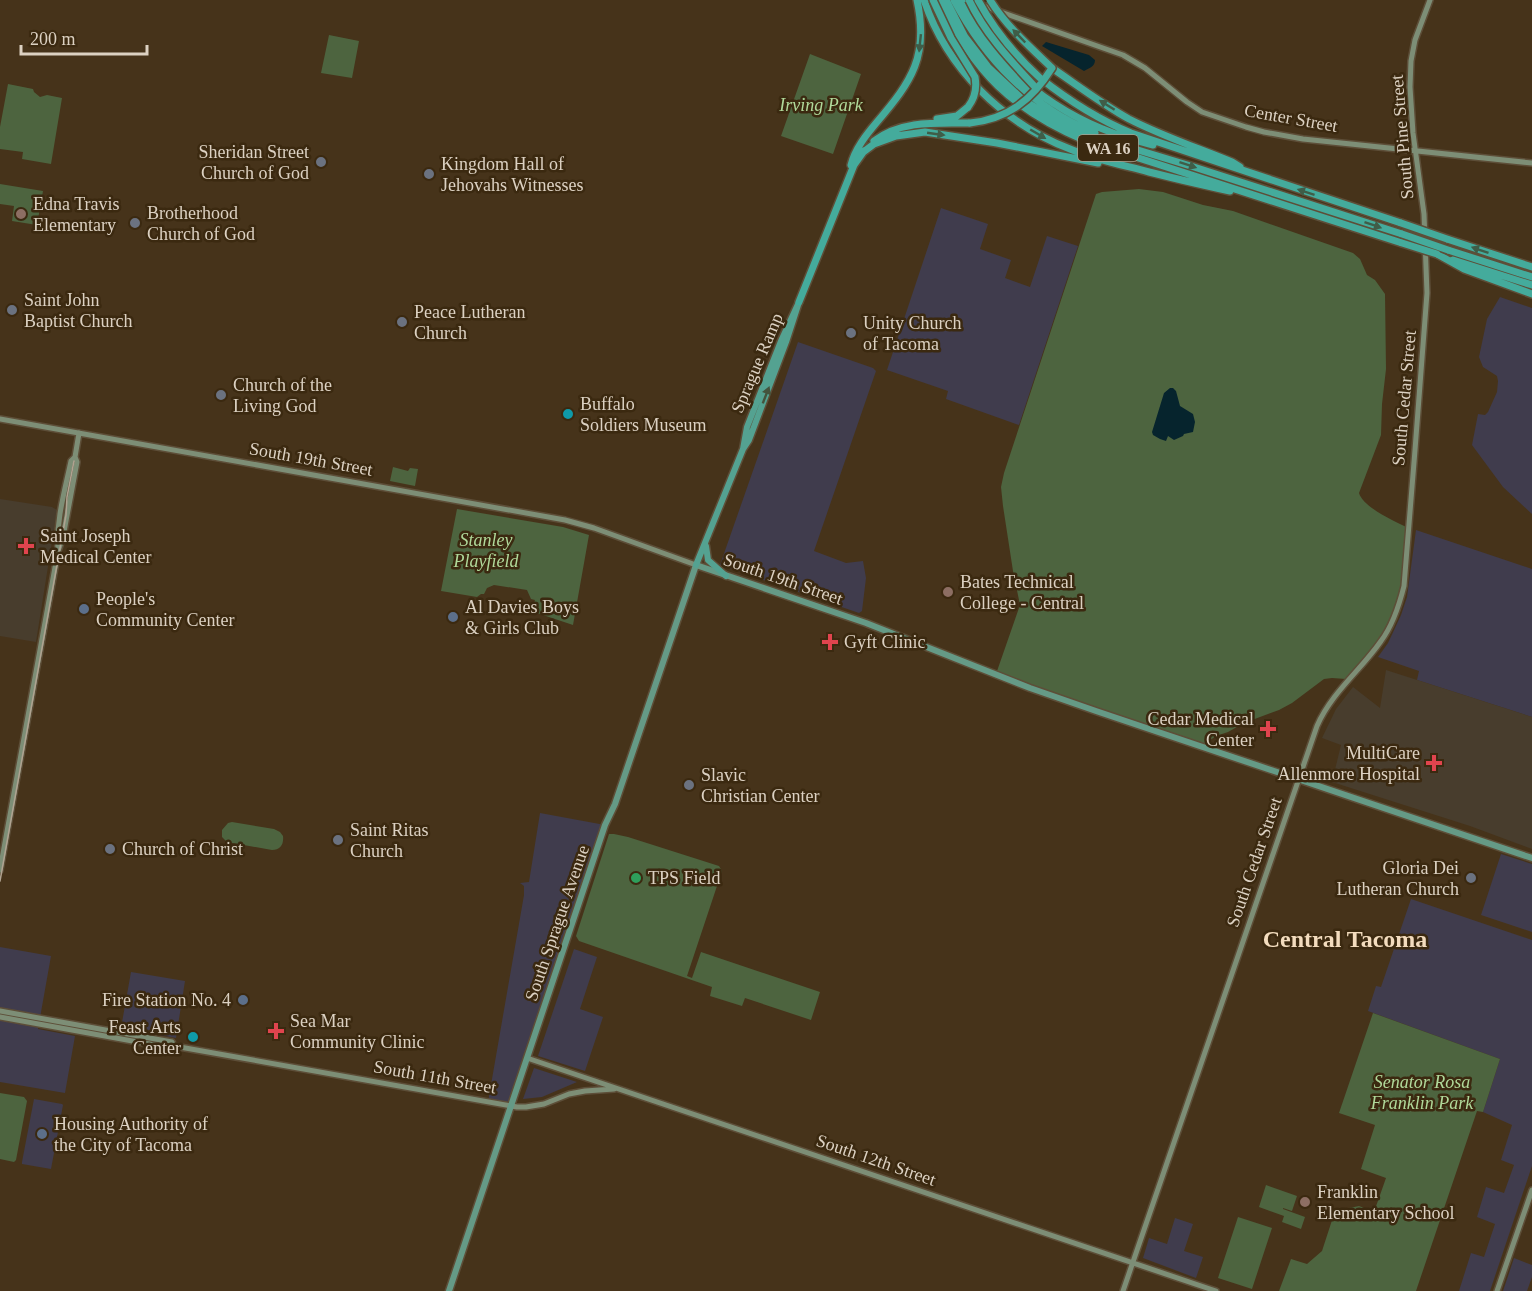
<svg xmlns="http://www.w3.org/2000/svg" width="1532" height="1291" font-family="'Times New Roman',serif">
  <rect width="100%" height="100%" fill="#46331a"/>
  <path fill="#403c4d" d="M941,208L988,224L980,249L1011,260L1005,278L1030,287L1047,236L1078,246L1019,425L946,399L948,391L887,370Z
    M1500,297L1532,308V514L1503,487L1472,445L1478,414L1485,415L1488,412L1497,392L1498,381L1497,376L1483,367L1479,357L1487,319Z
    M798,342L873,368L876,371L814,551L846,563L863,561L866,578L862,611L859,613L720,565Z
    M1416,530L1532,569V717L1417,680L1419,671L1378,657L1388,643L1401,615L1407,597Z
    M540,813L605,825L511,1106L488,1102L524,895V886L520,883L529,882Z
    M1501,854L1532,864V932L1481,915Z
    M1411,899L1532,940V1166L1490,1291H1459L1471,1253L1484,1257L1495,1224L1477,1217L1486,1187L1504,1193L1514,1165L1501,1160L1512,1125L1483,1112L1500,1059L1368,1011L1376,986L1381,987Z
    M0,947L51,956L38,1029L75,1036L65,1093L0,1082Z
    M574,949L597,957L580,1009L603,1017L585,1071L538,1056Z
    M131,972L185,981L176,1038L121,1028Z
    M534,1068L577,1082L542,1097L523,1099Z
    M34,1099L62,1104L63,1105L51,1169L22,1164V1162Z
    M1175,1218L1193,1224L1184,1251L1203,1257L1196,1278L1143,1258L1149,1238L1167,1244Z
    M1514,1258L1532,1265V1277L1527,1291H1503Z"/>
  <path fill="#483d2d" d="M0,499L52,507L57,510L36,642L0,636Z
    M1386,670L1532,717V849L1470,826L1332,782L1341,745L1322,738L1336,709L1353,687L1380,708Z"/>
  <path fill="#4d643f" d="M329,35L359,41L352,78L321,73Z
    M810,54L861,74L833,154L781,136Z
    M8,84L33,89L34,92L40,97L47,95L62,98L51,164L22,159L23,152L0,149V127Z
    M0,184L43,191L37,225L12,221L14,206L0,204Z
    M1139,189L1163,192L1203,205L1233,211L1353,253L1360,259L1367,275L1375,280L1385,294L1386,369L1382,404L1381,435L1359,493C1363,507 1395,522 1409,528L1404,586L1389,628L1351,677L1346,679L1332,678L1324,679L1292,703L1279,710L1244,723L1228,732L1216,736L1203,745L996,674L1020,605L1013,571L1003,506L1001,487L1004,473L1096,194L1102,192Z
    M393,467L408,471L410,468L418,469L415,486L390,481Z
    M457,509L563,527L589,535L573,625L531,611L535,600L531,599L527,590L494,585L487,588L484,594H481L477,597L441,591Z
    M232,822L274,829L280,832L283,836C284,845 280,850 272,850L227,842L222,837V830L228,823Z
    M609,834H614L628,837L719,866L722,871L687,976L692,978L701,952L820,992L811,1020L745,998L742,1006L710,996L712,987L579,941L576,936Z
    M1373,1013L1500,1059L1483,1112L1477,1111L1416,1291H1279L1291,1259L1307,1264L1322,1251L1335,1211L1359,1206L1374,1212L1386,1178L1361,1169L1375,1125L1339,1113Z
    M0,1093L24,1097L27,1101L16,1160L14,1162L0,1159Z
    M1266,1185L1297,1196L1292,1211L1283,1208V1209L1305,1217L1301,1229L1282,1222L1284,1216L1259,1207Z
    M1238,1217L1272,1228L1252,1289L1218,1278Z"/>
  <path fill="#06242d" d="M1046,42L1089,55L1095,60C1095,67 1089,68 1084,71L1042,46Z
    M1170,388H1173L1176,391L1180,406L1193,414L1195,422L1193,432L1184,434L1183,436L1174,440L1168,436L1166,441L1160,439L1153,435L1152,432L1164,393Z"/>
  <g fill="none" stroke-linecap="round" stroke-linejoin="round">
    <defs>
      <path id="secondary" d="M981,5L1123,55L1145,68L1187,102L1202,112L1246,127L1264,132L1303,139L1532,163
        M0,419L565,520L594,528L696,565
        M58,549C56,520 65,490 71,461L75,457
        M0,870L58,551L63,537L77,462L75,457L79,433
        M0,1011L172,1042L174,1046
        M0,1017L171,1048L174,1046L517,1107H526L544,1104L569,1094L585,1091L614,1089
        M527,1058L1216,1291
        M1123,1291L1317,726C1332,692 1361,670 1381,641C1393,625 1399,606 1404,586L1415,450L1427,293L1424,214L1413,133L1410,87L1411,61L1415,40L1430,0
        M1497,1291L1532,1190"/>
      <path id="primary" d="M449,1291L605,825L615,804L696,565L866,623L1030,688L1096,711L1532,858"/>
      <path id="trunk" d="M706,546L708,560L726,576
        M696,565L743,449L749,440L786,342L799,302L781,341L747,427L743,449"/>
      <path id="motorway" d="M924,0C947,69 1003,123 1070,149C1096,160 1123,165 1149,172C1176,179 1203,185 1230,191
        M940,0C973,72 1013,110 1086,141L1402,243
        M946,0L965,37L988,67L1022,99L1059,123L1095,137L1194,167L1402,234
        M954,0C985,59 1032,108 1095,133
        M961,0C993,63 1047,109 1113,133C1126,137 1139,142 1153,145
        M1052,68C1077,85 1102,104 1129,119C1162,136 1198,148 1232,162L1240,167
        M1040,78C1068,100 1097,119 1131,133L1401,223
        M937,119L957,116L968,107
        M874,141C901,120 937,123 970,123
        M862,153L874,144L896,136L925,132L997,143L1098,163
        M851,165C855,149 866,135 877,122C912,81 929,56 917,0
        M1447,239L1532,267
        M1448,250L1532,277
        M1437,254L1464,269L1532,294
        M1453,260L1532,285
        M799,302L848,180L854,165L864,151"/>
    </defs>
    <use href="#secondary" stroke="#5d4e38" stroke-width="8"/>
    <use href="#primary" stroke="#5d4e38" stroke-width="9"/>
    <use href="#trunk" stroke="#5d4e38" stroke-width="9"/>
    <use href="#motorway" stroke="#5d4e38" stroke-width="10"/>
    <use href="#secondary" stroke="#7d8e76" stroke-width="5"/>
    <use href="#primary" stroke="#659a86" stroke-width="6"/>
    <use href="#trunk" stroke="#54a291" stroke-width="6"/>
    <use href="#motorway" stroke="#44ab9c" stroke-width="7"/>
    <path stroke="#b0a391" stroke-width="1.5" d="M0,881L66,515L67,497L74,461"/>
    <defs>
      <path id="motorway-bridge" d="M933,0L951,38L975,77C977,88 975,98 968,107
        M969,0C985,34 1011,61 1036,88
        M978,0C994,30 1015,55 1040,78
        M970,123C1008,119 1032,100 1052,68C1030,47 1006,26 990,0
        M1401,223L1447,239
        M1402,234L1448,250
        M1402,243L1437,254"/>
    </defs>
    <use href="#motorway-bridge" stroke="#5d4e38" stroke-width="10" stroke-linecap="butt"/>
    <use href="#motorway-bridge" stroke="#44ab9c" stroke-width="7"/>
  </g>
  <defs><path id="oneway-solid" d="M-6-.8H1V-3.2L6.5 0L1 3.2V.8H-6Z" transform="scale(1.5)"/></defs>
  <g fill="#3f5d48">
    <use href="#oneway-solid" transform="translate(1019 36) rotate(-134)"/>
    <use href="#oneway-solid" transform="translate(920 43) rotate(96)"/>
    <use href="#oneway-solid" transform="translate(1107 105) rotate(-148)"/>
    <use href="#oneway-solid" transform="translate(936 134) rotate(8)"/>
    <use href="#oneway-solid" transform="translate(1038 134) rotate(30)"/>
    <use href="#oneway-solid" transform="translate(1188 165) rotate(18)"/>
    <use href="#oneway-solid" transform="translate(1306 192) rotate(-162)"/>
    <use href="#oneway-solid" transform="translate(1373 225) rotate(19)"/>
    <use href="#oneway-solid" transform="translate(1480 250) rotate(-161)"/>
  </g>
  <use fill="#44533d" href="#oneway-solid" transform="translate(766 395) rotate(-69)"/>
  <g fill="#6b7280" stroke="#3b2910" stroke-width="2">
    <circle cx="321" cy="162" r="6"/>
    <circle cx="429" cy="174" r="6"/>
    <circle cx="135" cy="223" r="6"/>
    <circle cx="12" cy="310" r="6"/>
    <circle cx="402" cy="322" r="6"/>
    <circle cx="851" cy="333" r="6"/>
    <circle cx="221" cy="395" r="6"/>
    <circle cx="689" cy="785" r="6"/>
    <circle cx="338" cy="840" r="6"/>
    <circle cx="110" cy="849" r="6"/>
    <circle cx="1471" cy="878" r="6"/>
  </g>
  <g fill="#8d6e63" stroke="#3b2910" stroke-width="2">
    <circle cx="21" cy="214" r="6"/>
    <circle cx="948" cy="592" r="6"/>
    <circle cx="1305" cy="1202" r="6"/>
  </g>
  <g fill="#0f9aa8" stroke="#3b2910" stroke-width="2">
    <circle cx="568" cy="414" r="6"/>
    <circle cx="193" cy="1037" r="6"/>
  </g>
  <g fill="#e0444e" stroke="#3b2910" stroke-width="2">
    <path d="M23 537h6v6h6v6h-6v6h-6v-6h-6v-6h6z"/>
    <path d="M827 633h6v6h6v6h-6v6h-6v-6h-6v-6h6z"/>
    <path d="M1265 720h6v6h6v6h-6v6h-6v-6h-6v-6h6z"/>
    <path d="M1431 754h6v6h6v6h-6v6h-6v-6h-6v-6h6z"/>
    <path d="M273 1022h6v6h6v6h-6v6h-6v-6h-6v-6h6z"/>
  </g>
  <g fill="#5c6f8a" stroke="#3b2910" stroke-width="2">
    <circle cx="84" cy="609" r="6"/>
    <circle cx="453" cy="617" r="6"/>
    <circle cx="243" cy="1000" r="6"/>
    <circle cx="42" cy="1134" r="6"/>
  </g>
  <circle fill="#2e9e5b" stroke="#3b2910" stroke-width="2" cx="636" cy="878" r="6"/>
  <g text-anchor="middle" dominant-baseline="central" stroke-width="5" stroke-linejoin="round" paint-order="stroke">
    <rect fill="#3b2910" stroke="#ac9f8d" stroke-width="1.5" x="1078" y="135" width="60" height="26" rx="4.5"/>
    <g font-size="16" font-weight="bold" fill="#dcd1c2">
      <text x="1108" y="148">WA 16</text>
    </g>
    <g font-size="18" font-style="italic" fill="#b0d99a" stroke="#3b2910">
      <text x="821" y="105">Irving Park</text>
      <text x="486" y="540">Stanley<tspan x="486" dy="21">Playfield</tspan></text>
      <text x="1422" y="1082">Senator Rosa<tspan x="1422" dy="21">Franklin Park</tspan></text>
    </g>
    <g font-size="18" fill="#dcd1c2" stroke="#3b2910">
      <text transform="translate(1291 118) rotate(10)">Center Street</text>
      <text transform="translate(1402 137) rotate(-95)">South Pine Street</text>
      <text transform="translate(757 363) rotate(-67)">Sprague Ramp</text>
      <text transform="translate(1404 398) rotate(-85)">South Cedar Street</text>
      <text transform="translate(311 459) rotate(10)">South 19th Street</text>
      <text transform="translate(783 579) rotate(19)">South 19th Street</text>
      <text transform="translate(1254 862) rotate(-71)">South Cedar Street</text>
      <text transform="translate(557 923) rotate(-71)">South Sprague Avenue</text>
      <text transform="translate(435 1077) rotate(10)">South 11th Street</text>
      <text transform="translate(876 1160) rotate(19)">South 12th Street</text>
    </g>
    <g font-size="18" fill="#dcd1c2" stroke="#3b2910" text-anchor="start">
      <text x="309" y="152" text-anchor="end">Sheridan Street<tspan x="309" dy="21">Church of God</tspan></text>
      <text x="441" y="164">Kingdom Hall of<tspan x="441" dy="21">Jehovahs Witnesses</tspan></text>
      <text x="33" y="204">Edna Travis<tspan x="33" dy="21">Elementary</tspan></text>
      <text x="147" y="213">Brotherhood<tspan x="147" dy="21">Church of God</tspan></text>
      <text x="24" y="300">Saint John<tspan x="24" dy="21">Baptist Church</tspan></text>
      <text x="414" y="312">Peace Lutheran<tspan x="414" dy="21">Church</tspan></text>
      <text x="863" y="323">Unity Church<tspan x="863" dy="21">of Tacoma</tspan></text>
      <text x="233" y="385">Church of the<tspan x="233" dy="21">Living God</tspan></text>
      <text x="580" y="404">Buffalo<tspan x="580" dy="21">Soldiers Museum</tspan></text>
      <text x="40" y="536">Saint Joseph<tspan x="40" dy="21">Medical Center</tspan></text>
      <text x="960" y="582">Bates Technical<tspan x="960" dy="21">College - Central</tspan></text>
      <text x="96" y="599">People's<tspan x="96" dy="21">Community Center</tspan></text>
      <text x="465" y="607">Al Davies Boys<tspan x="465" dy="21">&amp; Girls Club</tspan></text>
      <text x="844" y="642">Gyft Clinic</text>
      <text x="1254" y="719" text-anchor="end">Cedar Medical<tspan x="1254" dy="21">Center</tspan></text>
      <text x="1420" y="753" text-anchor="end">MultiCare<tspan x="1420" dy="21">Allenmore Hospital</tspan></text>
      <text x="701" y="775">Slavic<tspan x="701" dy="21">Christian Center</tspan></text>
      <text x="350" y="830">Saint Ritas<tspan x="350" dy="21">Church</tspan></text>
      <text x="122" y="849">Church of Christ</text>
      <text x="1459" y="868" text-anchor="end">Gloria Dei<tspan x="1459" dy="21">Lutheran Church</tspan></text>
      <text x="648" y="878">TPS Field</text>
      <text x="231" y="1000" text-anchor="end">Fire Station No. 4</text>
      <text x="290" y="1021">Sea Mar<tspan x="290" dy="21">Community Clinic</tspan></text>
      <text x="181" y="1027" text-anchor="end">Feast Arts<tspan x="181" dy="21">Center</tspan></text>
      <text x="54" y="1124">Housing Authority of<tspan x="54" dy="21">the City of Tacoma</tspan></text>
      <text x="1317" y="1192">Franklin<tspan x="1317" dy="21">Elementary School</tspan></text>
    </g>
    <g font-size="24" font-weight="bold" fill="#f3dcbe" stroke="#3b2910">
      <text x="1345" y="939">Central Tacoma</text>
    </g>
  </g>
  <path d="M21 45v9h126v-9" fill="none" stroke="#dcd1c2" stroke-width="3"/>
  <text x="30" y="45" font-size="18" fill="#dcd1c2" stroke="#3b2910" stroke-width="4.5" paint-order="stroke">200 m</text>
</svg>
